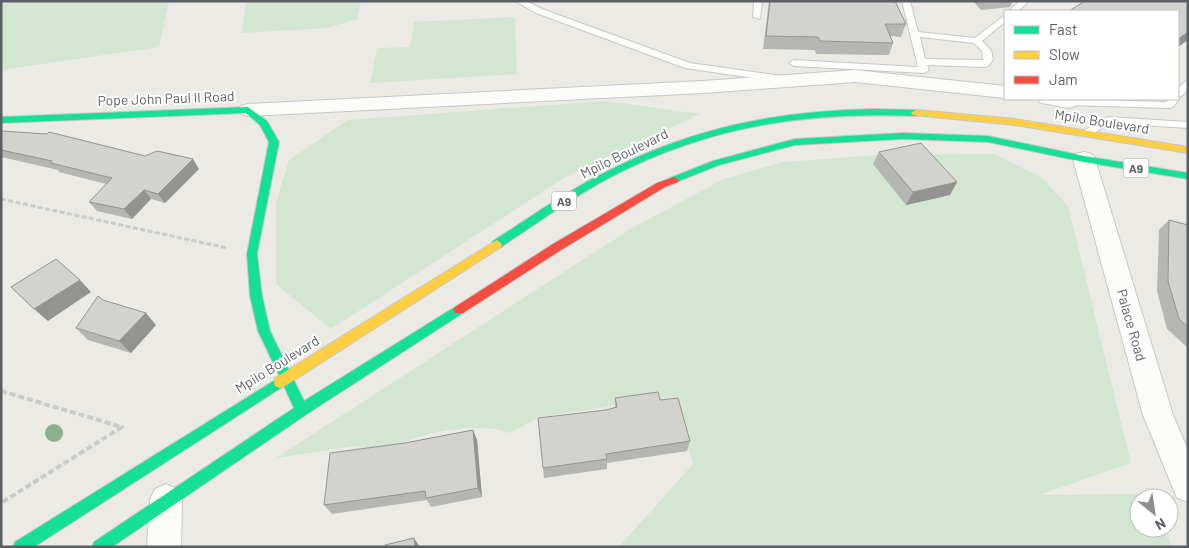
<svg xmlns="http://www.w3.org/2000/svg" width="1189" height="548" font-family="Barlow,sans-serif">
  <rect width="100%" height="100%" fill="#ebeae5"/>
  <path fill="#d3e6d2" d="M1,1H169L159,47L1,70Z
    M246,1H361L357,19L327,28L242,33Z
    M515,17L517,74L370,83L377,48L410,47L414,22Z
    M606,101L700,114L564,178L331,329L276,284V203L289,160L348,120Z
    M994,154L1041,177L1068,206L1131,463L1039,495L1152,494L1153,498H1139V528H1165L1172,547H619L693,464L673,397L539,417L510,433C486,424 455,428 430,434C407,440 380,453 355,446L276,458L632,228L724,179L783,162L879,155Z"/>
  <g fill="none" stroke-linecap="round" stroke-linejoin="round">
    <defs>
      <path id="lane" d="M515,1H526L542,9L690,63L782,76L787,79L782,82L685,68L536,13Z
        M754,1H762L760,19L753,17Z
        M902,1H910L918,32L975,38L1005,15V22L982,41L991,50L993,60L988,66L985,67L927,65L929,70L924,73L794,66L789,63L794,60L918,67ZM920,37L974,43L982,51L983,60L925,59Z
        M1020,1H1029L1018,11H1009Z
        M1188,79C1188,87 1187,95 1178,97V88Z
        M1178,97L1179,99L1173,107L1169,108L1069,105L1064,102L1069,99L1166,102L1169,99Z
        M1108,117L1188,122V128L1110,123L1091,135H1083V131Z"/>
      <path id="street" d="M855,70L1005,86V98L855,82L703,93L248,116L241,114L238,110L241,106L248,104L703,81Z
        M1038,99H1077L1079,102L1076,106L1069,108L1041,103Z
        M1084,152L1092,154L1095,159L1173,415L1188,450V502L1177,498L1143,415L1073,159L1076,154Z
        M166,484L177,489L182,500L181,547H147L150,500L155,489Z"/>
      <path id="fast" d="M248,107L267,121L279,142L257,254L262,296L270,331L304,401L455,307H463L465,310L463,313L307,414L112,547H92L94,542L294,408L284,386L34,547H13L15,542L280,377L258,331L250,296L247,254L269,142L260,125L246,113L1,123V117Z
        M874,109L916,110L921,113L916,116C802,112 709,126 607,179C570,199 536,224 501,247L497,248L492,244L493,241C528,219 562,194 600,175C690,128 774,111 874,109Z
        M903,133L988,136L1084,156L1188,173V179L1084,162L988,142L903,139L795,145L719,165L674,183L669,180L670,178L713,161L795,139Z"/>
      <path id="slow" d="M916,110L1015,119L1188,147V153L1015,125L913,115L911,113Z
        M497,240L502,244L501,247L285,386L280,388L275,386L274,382L275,378Z"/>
      <path id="jam" d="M674,177L679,180L678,182L665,187L561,250L463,313H455L453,310L455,307L553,244L657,183Z"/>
    </defs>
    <use href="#lane" stroke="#c7c7c7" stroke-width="2"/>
    <use href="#street" stroke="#c7c7c7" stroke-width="2"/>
    <use href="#fast" stroke="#c7c7c5" stroke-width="2"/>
    <use href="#slow" stroke="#c7c7c5" stroke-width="2"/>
    <use href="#jam" stroke="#c7c7c5" stroke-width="2"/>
    <path stroke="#c8ccca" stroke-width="3" stroke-dasharray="5 2.5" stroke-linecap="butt" d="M1,199L227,248"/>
    <path stroke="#c8ccca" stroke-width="4" stroke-dasharray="6 3" stroke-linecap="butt" d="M1,391L122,427L1,503"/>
    <use href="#lane" fill="#fcfcfb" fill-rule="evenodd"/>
    <use href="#street" fill="#fcfcfb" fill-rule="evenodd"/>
    <use href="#fast" fill="#16e098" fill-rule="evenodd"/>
    <use href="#slow" fill="#ffcf43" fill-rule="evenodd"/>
    <use href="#jam" fill="#f24e42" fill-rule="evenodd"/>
  </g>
  <circle fill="#8ab18c" cx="54" cy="433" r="9"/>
  <path fill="#b5b5b2" d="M769,1H895L906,24L901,37L891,36L893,43L889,55L816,54L815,50L763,49Z
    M973,1H1013L1010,7L981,10Z
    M1,131L199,169L165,203L151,199L132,219L97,211L89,202L106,184L59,172L58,170L1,157Z
    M879,152L950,195L906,205L873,164Z
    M1169,220L1188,225V348L1167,329L1157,291L1159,230Z
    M103,300L156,325L131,353L88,340L76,328Z
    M615,398L660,400L690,441L687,451L607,463V469L544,478L543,468L606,410L615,407Z
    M473,430L477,440L482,497L431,507L427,500L332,514L324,505L405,443Z"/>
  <path fill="#939391" d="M1188,32V40L1178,47V39Z
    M193,159L199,169L165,203L158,194Z
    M957,182L950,195L906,205L913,192Z
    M144,190L151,199L132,219L124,209Z
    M80,280L91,292L48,321L34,309Z
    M146,313L156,325L131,353L119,341Z
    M473,430L477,440L482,497L478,488Z
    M414,538L420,547H415Z"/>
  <path fill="#d2d2cf" stroke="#939391" d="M770,1H895L906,24H885L893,43L820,41L818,37L766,36Z
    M1085,1H1188V32L1178,39V11H1069Z
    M1,131L47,134L49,132L145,156L157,151L193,159L158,194L144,190L124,209L89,202L112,178L51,163L52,161L1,150Z
    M921,143L957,182L913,192L879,152Z
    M1169,220L1188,225V327L1179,319L1168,281Z
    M56,259L80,280L34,309L11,287Z
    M98,296L103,300L146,313L119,341L76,328Z
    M658,392L660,400L678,398L690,441L606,454L607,459L543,468L538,418L606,410L617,407L615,398Z
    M473,430L478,488L426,498L425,491L324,505L330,453L405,443Z
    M414,538L415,547H385V545Z"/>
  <g text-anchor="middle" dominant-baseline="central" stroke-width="4" stroke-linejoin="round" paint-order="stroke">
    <g fill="#fff" stroke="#8c8e92" stroke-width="1">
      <rect x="1123.5" y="158.5" width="25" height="19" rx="4"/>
      <rect x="551.5" y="191.5" width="25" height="19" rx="4"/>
    </g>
    <g font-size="12" font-weight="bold" fill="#5b5e63">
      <text x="1136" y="168">A9</text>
      <text x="564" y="201">A9</text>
    </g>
    <g font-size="14" fill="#5b5e63" stroke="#fff">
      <text transform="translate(166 98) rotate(-2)">Pope John Paul II Road</text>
      <text transform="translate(1102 121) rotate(9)">Mpilo Boulevard</text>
      <text transform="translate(624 153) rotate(-26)">Mpilo Boulevard</text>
      <text transform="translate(1132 325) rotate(74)">Palace Road</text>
      <text transform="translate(277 364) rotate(-32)">Mpilo Boulevard</text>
    </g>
  </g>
  <rect width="1189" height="548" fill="none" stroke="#5b5e63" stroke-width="5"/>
  <rect x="1004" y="10" width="175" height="90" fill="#ffffff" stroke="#bdbfc1"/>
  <rect x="1014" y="26" width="25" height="8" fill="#16e098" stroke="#bdbfc1"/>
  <text x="1049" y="35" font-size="15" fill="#5b5e63">Fast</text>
  <rect x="1014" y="51" width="25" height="8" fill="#ffcf43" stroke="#bdbfc1"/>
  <text x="1049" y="60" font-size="15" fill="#5b5e63">Slow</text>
  <rect x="1014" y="76" width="25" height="8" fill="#f24e42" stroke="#bdbfc1"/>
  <text x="1049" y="85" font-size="15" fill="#5b5e63">Jam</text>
  <g transform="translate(1154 513) rotate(150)"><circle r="24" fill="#ffffff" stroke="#bdbfc1"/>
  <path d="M0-4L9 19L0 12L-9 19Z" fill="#8d8f90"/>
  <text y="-8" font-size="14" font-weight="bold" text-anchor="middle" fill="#5b5e63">N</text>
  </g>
</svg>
